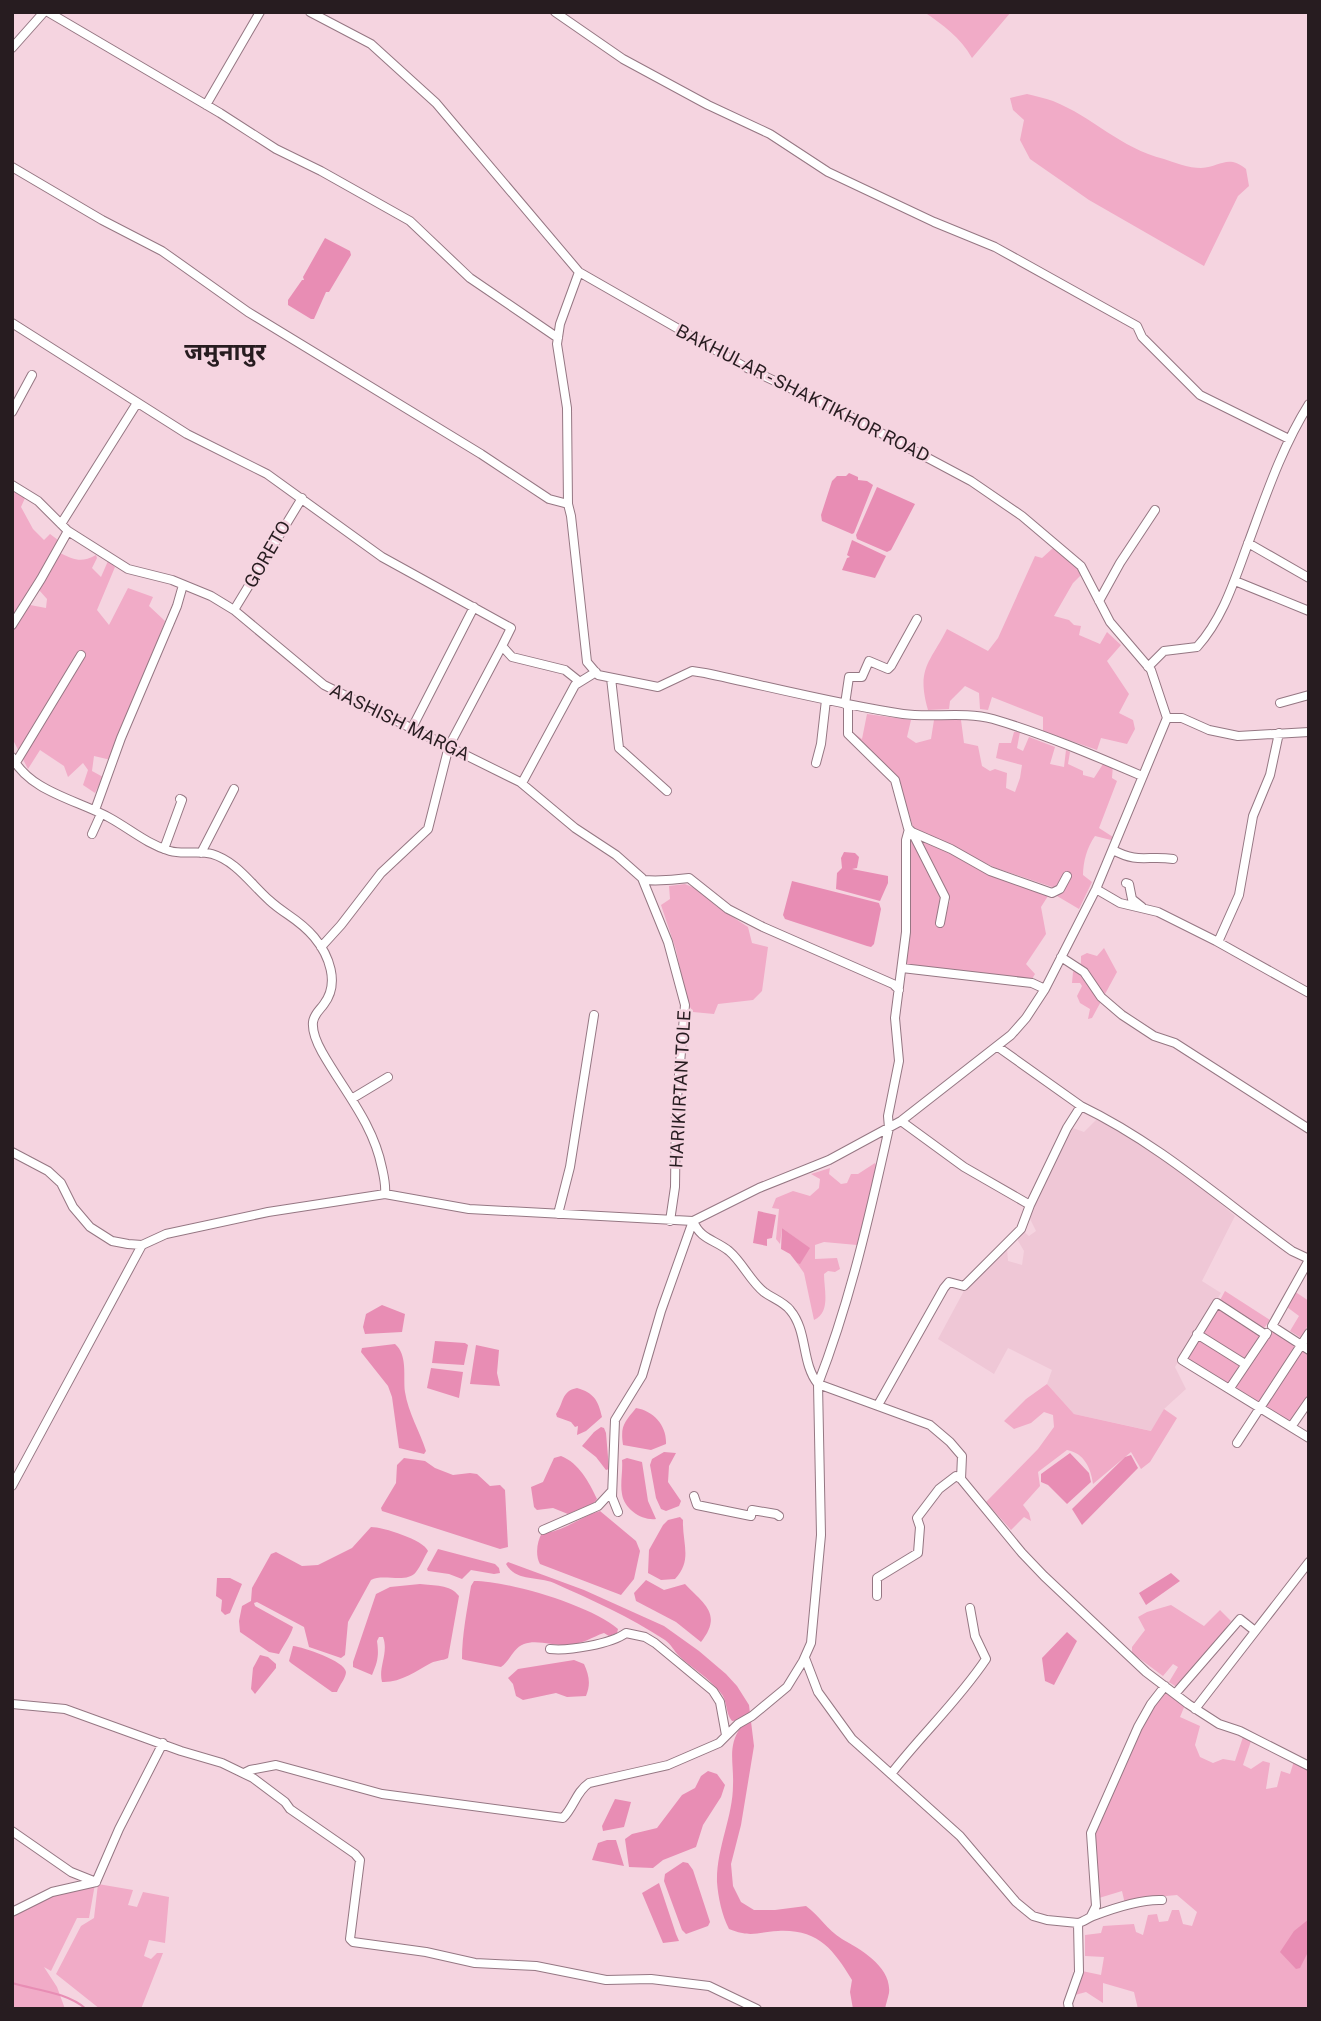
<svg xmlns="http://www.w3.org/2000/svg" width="1321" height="2021" font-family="'Public Sans','Noto Sans Devanagari',sans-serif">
  <rect width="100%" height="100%" fill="#f5d4e0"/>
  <path fill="#efc7d6" d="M1098,1118L1112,1125L1182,1171L1235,1216L1202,1281L1221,1293L1175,1367L1186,1389L1164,1409L1152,1431L1074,1414L1047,1384L1052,1370L1008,1348L994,1374L938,1339L966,1287L1007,1248L1008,1261L1022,1265L1024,1251L1017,1239L1023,1231L1029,1236L1036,1231L1028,1215L1070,1127L1084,1132Z"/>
  <path fill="#f1abc7" d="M924,12H1011L972,58C961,38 942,24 924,12Z
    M1027,94C1035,96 1045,98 1053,101C1093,117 1120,148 1164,159C1175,163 1189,168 1201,168C1221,167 1227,154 1246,169L1249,186L1238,196L1204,266L1089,200L1030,159L1020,140L1024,120L1013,110L1010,98Z
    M15,491L25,498L21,507L33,529L44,540L50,534L58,540L46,567L12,617V500Z
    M1053,548L1071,560L1082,574L1073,583L1054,616L1069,620L1074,625L1081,626L1079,635L1100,644L1107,632L1121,645L1107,661L1129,694L1119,713L1133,720L1135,729L1127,744L1101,738L1097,750L1043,731V717L992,697L988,710L980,709L979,693L965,686L950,701L949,709L928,710C916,668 930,663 947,629L988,651L998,638L1035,556L1042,558Z
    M60,553C75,560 81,563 96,555L97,558L92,568L101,577L108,561L115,567L97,610L109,625L128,588L153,597L149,606L165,621L111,760L94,756L92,771L103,777L95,793L83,785L88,770L83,763L68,777L64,766L40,750L28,769L12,738V630L30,605L46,608L47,599L39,590Z
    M867,714L911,720L907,737L916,743L931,739L934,720H961L964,743L978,746L982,766L990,771L995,769L1007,773L1006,788L1015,792L1020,778L1022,765L996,758L999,743H1011L1014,732H1020L1017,748L1023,751L1029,737L1055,747L1050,764L1064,767L1066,750L1070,752L1068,764L1083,771V775L1094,778L1103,764L1113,765L1112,778L1117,781L1099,828L1113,837L1111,840L1095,836C1087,847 1083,862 1083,875L1092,882L1079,909L1057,896H1048L1041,907L1046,934L1026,964L1035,974L1032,979L904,965L908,841L910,833L926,869L944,899L941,925L950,901L915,835L1015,883L1062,891L1067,873L1055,888L996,868L914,830L898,778L859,742L852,732L862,739Z
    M685,884L697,889L716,906L748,927L752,943L768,947L762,991L753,1000L718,1004L714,1014L693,1012L687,1002L676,950L661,905L670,899L669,886Z
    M1104,948L1117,972L1092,1018L1088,1019L1090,1009L1080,1003L1077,996L1082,986L1080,983H1072L1073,972L1081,963V956L1087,953L1097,956Z
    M875,1163L877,1167L857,1245L824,1242L815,1245V1259L837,1258L840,1269L835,1272L828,1271L824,1274C824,1290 831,1312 814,1320L804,1273L797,1263H800L809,1248L782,1228L780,1244L776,1239L779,1209L772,1208L776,1198L793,1191L810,1196L819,1188L820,1179L811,1174L830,1168L829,1174L841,1184L847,1183L851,1174H858Z
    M1225,1291L1270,1320L1262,1331L1219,1302Z
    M1294,1291L1309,1301V1323L1301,1338L1290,1331L1299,1316L1287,1307Z
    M1217,1305L1264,1336L1244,1362L1199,1333Z
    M1272,1328L1296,1344L1259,1404L1233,1388Z
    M1198,1336L1241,1364L1229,1386L1185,1359Z
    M1301,1347L1309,1352V1395L1291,1424L1264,1407Z
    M1047,1384L1074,1414L1151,1431L1164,1409L1177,1418L1150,1462L1141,1469L1131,1452L1093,1484C1091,1468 1084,1453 1067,1450L1038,1472L1040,1486L1023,1505L1029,1513L1031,1521L1024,1517L1011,1530L986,1502L1038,1449L1054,1427L1053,1415L1044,1412L1031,1423L1014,1429L1004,1421L1026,1399Z
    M1171,1605L1204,1626L1220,1610L1231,1621L1214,1645L1178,1688L1169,1682L1178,1667L1173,1664L1163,1676L1132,1653V1647L1145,1630L1138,1617L1147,1612Z
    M1166,1690L1185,1705L1180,1717L1200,1726L1195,1745L1200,1757L1213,1763L1223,1759L1235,1761L1243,1737L1251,1741L1243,1765L1251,1769L1263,1761L1270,1763L1266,1789L1277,1787L1281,1771L1290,1774L1294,1761L1309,1769V2009H1138L1134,1992L1103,1983V2003L1086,1992L1075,1995L1082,1971L1101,1975L1104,1957L1085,1956V1935L1101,1933L1103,1926L1134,1924L1136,1932L1143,1935L1148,1915L1157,1914L1159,1922L1168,1921L1172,1910H1179L1183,1924L1192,1926L1197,1912L1177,1895L1144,1898L1125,1904L1122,1891L1099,1898L1093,1849L1097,1826L1153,1703Z
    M95,1884L89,1918H77L51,1971L44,1967L57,1987L65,2009H12V1916L52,1893Z
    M98,1884L133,1890L128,1905L137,1907L143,1892L169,1897L165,1943L149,1940L144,1956L151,1959L157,1953H163L141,2009H100L56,1974L81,1926L94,1918Z"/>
  <path fill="#e88db4" d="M325,238L350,251L351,255L329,292H326L314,319H311L288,305V300L302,280H304L303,277Z
    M849,473L858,477V480L867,481L873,485L854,533L852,534L822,521L821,515L832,481L837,476H846Z
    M877,487L915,504L891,550L887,552L857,539L856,535Z
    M852,540L886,556L875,578L842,570L847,558L850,557L847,555Z
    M844,852L855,853L859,857L857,868L852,869L888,876V883L880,901L836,889L837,873L842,868L841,858Z
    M792,881L879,903L881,909L874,944L871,947L867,946L785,919L783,915Z
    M758,1211L776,1215L772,1238L767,1239V1246L753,1243Z
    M782,1228L810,1248L800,1264L797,1263L790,1254L781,1249Z
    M382,1305L405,1314L402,1332L365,1334L363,1327L366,1314Z
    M435,1341L465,1343L468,1345L464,1365L432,1363Z
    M395,1344C408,1355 403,1377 405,1392C408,1412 420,1432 426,1451L424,1454L399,1448L392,1397L388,1386L361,1352L362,1348Z
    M476,1345L499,1350L497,1373L500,1386L470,1384Z
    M431,1368L463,1372L459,1398L427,1388Z
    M577,1388C594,1393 598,1400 602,1417L586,1431L577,1435L578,1426L575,1427L571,1422L557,1417L556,1414C564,1403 561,1391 577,1388Z
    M636,1408C654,1411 667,1426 666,1444L651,1450L623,1445C620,1425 625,1422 636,1408Z
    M601,1427L604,1428L606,1433L609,1469L606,1470L596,1457L582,1446L594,1432Z
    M664,1452L676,1453L669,1466L668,1482L681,1501L679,1506L666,1511L661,1509L656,1498L650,1465L652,1459Z
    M1070,1453L1089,1473L1091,1482L1067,1504L1048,1485L1041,1482V1474Z
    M1131,1455L1138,1468L1082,1525L1072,1509L1125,1457Z
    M561,1456C579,1463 589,1482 597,1499L594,1503L568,1514L553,1508L537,1510L534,1507L531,1487L543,1482L554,1458Z
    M404,1458L425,1461L435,1468L453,1475L470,1473L477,1474L490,1486L500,1485L505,1490L508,1547L500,1549L382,1511L381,1508L396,1483L397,1465Z
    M627,1458L642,1462L648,1501L656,1519C642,1521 624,1509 622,1494C620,1484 623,1471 622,1460Z
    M600,1511L636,1541L640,1551L634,1579L621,1595L540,1564C535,1555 537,1541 542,1533C564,1532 579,1517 600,1511Z
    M680,1517L683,1520C682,1543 693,1560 675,1579L661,1580L648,1573L649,1550L663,1525L668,1520Z
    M371,1527C383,1527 424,1540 428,1551C424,1557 421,1566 416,1572C407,1584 383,1573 371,1580L348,1622L345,1655L341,1658L309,1647L304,1627L257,1602L254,1603L255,1606L293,1627C291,1635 283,1646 279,1654L269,1652L240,1632L239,1621L242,1606L251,1601L252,1588L271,1554L276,1552L302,1566L318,1565L352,1548Z
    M438,1549L495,1564L499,1568L500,1573L494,1574L471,1570L462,1579L449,1574L428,1571L427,1569Z
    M508,1562L584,1590L664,1626L699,1651L726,1674L737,1686L749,1705L754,1746L741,1825L731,1864L733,1886L741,1902L754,1910H775L806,1906C819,1915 827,1930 842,1939C860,1949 892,1967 889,1993C888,1998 886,2003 885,2009H853L850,1992L852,1980C833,1949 818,1929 778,1931C758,1932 751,1938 729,1929C722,1916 718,1897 717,1882C716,1849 733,1817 733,1785C734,1763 727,1746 741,1727L739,1720L732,1721C725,1713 728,1700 720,1692C709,1678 692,1668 679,1656C674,1651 671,1644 665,1640C630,1617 592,1600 554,1583C537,1576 516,1582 506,1564Z
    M1171,1573L1180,1581L1146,1605L1139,1593Z
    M217,1578H230L242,1584L230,1613L225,1615L221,1611L222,1600L216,1596Z
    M646,1580L664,1590L685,1584C704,1604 723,1614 701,1642L676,1622L636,1601L634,1593Z
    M474,1581C509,1581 592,1606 618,1629L617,1633L609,1636L604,1633C592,1637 583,1644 568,1645C555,1646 536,1639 524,1644C513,1648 510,1661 501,1667L465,1660L462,1659C462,1635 467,1610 471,1586Z
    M420,1584C434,1586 450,1584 459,1596L448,1658C442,1661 437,1660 431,1663C416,1671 400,1683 382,1682C378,1667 389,1653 383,1637H379L377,1641C379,1655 378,1661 372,1675L353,1667V1662L376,1594L390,1587Z
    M1067,1632L1077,1641L1054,1685L1045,1681L1042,1658Z
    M293,1646C303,1647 345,1661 346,1672C346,1678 339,1686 337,1692H332L291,1663L289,1661Z
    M260,1655L268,1657L276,1664V1668L255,1694L251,1689L253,1668Z
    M574,1660L584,1664C589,1675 591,1684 586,1696L567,1697L556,1693L523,1700L516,1696L513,1684L508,1678L518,1669Z
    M708,1771L717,1774L725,1785L721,1797L703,1825L696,1847L663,1860L653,1868L629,1867L625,1839L632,1834L657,1828L682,1795L695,1788L701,1776Z
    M615,1799L631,1802L624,1827L603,1831L602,1826Z
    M607,1840H616L624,1866L592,1860L598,1843Z
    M683,1862L688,1863L693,1870L710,1922L708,1926L686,1934L682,1930L664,1881L665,1874Z
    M659,1883L676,1934L679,1941L663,1943L642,1893Z
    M1309,1919V1950L1300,1968L1296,1969L1280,1952L1294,1931Z"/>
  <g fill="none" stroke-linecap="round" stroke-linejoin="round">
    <path stroke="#e88db4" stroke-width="2" d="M12,1983C35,1990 67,1992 86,2009"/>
    <defs>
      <path id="minor" d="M48,12L220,113L276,149L321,171L410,221L470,278L558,338
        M310,12L371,44L436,103L579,272L745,367L849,416L971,481L1022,516L1081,566L1110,622L1151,670L1167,718
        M555,12L623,59L708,105L770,134L828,172L934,222L995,247L1137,326L1142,337L1200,395L1289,439
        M12,48L44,12
        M206,105L260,12
        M12,167L102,220L162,251L248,312L481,454L549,499L568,504
        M579,272L560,324L557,344L567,408L568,504L571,516L587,662L598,675L658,687L692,671L705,673C771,687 836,704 903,714C933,718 963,711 993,719C1044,734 1093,755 1142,776
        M12,323L187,434L267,474L382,557L511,628L502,646L512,657L565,670L580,682
        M12,412L32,375
        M12,485L38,501L68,531L128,569L172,580L211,596L234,610L324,685L520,782L575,828L616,855L642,878L668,942L685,1005L676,1110L675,1187L670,1221
        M61,524L137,403
        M1248,543L1309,578
        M1235,581L1309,611
        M1099,601L1120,563L1155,510
        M234,610L302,498
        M12,625L41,579L68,531
        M1148,667L1164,651L1197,647C1224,617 1235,578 1249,541C1266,495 1282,447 1309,404
        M611,678L619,748L667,791
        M1280,703L1309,695
        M845,704L849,677H862L869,661L888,669L891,666L917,619
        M848,705V734L895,780L908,828L912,832L951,849L990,871L1052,893L1060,889L1067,876
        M1167,718H1182L1209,730L1238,736L1309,732
        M412,728L474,607
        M12,757C30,792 78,800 110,818C130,829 147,844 170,851C184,855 198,850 212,854C236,861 251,884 269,900C285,915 298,918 314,937C329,955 340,983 324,1004C320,1010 314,1014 313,1022C312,1031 317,1043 322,1052C344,1091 373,1123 382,1168C384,1177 386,1185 385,1194
        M816,763L821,744L826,700
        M15,764L81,655
        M522,783L575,685L596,672
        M95,810L121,738L177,606L183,585
        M909,829L906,840V932L895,1018L899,1061L888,1116L889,1128C870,1214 850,1302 818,1384L930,1425L950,1442L962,1456L961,1479L1022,1553L1044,1576L1146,1672L1188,1704L1219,1724L1240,1731L1309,1766
        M912,832L945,897L940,923
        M92,834L101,814
        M164,849L182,800L180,799
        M1113,850C1139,864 1147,855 1173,859
        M201,853L234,789
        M643,880C659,881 674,880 689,878L728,909L763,927L893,984L899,990
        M1126,883L1129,884L1132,899L1142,907
        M1096,889L1120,903L1158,912L1216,941L1309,993
        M1218,942L1239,895L1253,816L1270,775L1279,733
        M321,947L341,925L381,873L428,829L449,746L502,646
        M1061,957L1084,972L1101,997L1122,1015L1154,1036L1175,1043L1309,1129
        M902,968L1032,983L1045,989
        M998,1047L1081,1106L1067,1128L1030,1205
        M353,1098L388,1077
        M1081,1106C1158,1143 1223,1201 1292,1251L1309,1259
        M12,1152L48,1171L61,1183L73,1207L90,1227L112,1241L128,1244L142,1245L166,1234L268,1212L385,1194L469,1209L693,1221L759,1188L829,1160L901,1121L1011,1035L1026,1018L1045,989L1096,889L1167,718
        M558,1214L570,1167L594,1015
        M1309,1260L1272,1326L1309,1350
        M1197,1334L1245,1364
        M1266,1335L1217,1303L1182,1360L1309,1438
        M1230,1388L1267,1333
        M878,1405L944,1288L949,1282L964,1286L1021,1229L1030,1205L964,1167L901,1121
        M1291,1427L1309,1401
        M1237,1443L1309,1333
        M12,1486L142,1245
        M694,1496L697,1505L751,1516L752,1510L776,1514L779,1516
        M618,1512L612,1497L615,1420L642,1376L661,1311L693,1221
        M543,1530L598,1506L611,1492
        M877,1596V1578L918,1553L920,1527L917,1518L939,1489L956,1476L961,1479
        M550,1649C569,1651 611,1644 626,1633L645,1637L655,1643L713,1691L720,1702L726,1735
        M805,1658L818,1692L852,1739L960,1836L1016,1902L1033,1916L1047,1920L1078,1923L1079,1972L1068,2003L1069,2009
        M1175,1694L1240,1619L1255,1631
        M12,1704L65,1709L181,1751L222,1763L253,1778L285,1802L290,1809L355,1854L360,1860L350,1939L353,1942L426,1952L475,1963L536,1966L606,1980L651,1979L709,1986L757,2009
        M1195,1709L1309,1562
        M244,1773L250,1770L276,1765L382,1794L563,1818C574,1807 576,1792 589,1783L668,1765L719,1743L738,1724L752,1716L787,1687L803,1661L811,1643L821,1535L818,1384C801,1363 808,1331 790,1310C784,1302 772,1298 764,1292C750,1281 743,1263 729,1251C714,1239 701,1240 693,1221
        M891,1774C921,1735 958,1701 986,1659L975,1636L970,1608
        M12,1831L71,1872L96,1882
        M96,1882L119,1829L163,1743
        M12,1912L52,1892L96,1882
        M1091,1916L1096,1906L1091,1833L1138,1727L1151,1704L1165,1686
        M1078,1923C1083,1922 1088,1918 1093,1916C1114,1908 1140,1899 1162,1900"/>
    </defs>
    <use href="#minor" stroke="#957783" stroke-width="10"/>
    <use href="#minor" stroke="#fff" stroke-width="8"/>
  </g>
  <g text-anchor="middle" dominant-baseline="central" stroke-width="5" stroke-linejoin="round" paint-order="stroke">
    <g font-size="18" fill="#271c20" stroke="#f5d4e0">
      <text transform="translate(803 393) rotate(27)">BAKHULAR - SHAKTIKHOR ROAD</text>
      <text transform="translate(267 554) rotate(-60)">GORETO</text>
      <text transform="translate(400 722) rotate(26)">AASHISH MARGA</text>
      <text transform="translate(680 1089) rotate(-87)">HARIKIRTAN TOLE</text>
    </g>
    <g font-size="24" font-weight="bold" fill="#271c20" stroke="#f5d4e0">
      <text x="225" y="351">जमुनापुर</text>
    </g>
  </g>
  <rect width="1321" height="2021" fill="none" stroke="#271c20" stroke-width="28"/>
</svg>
